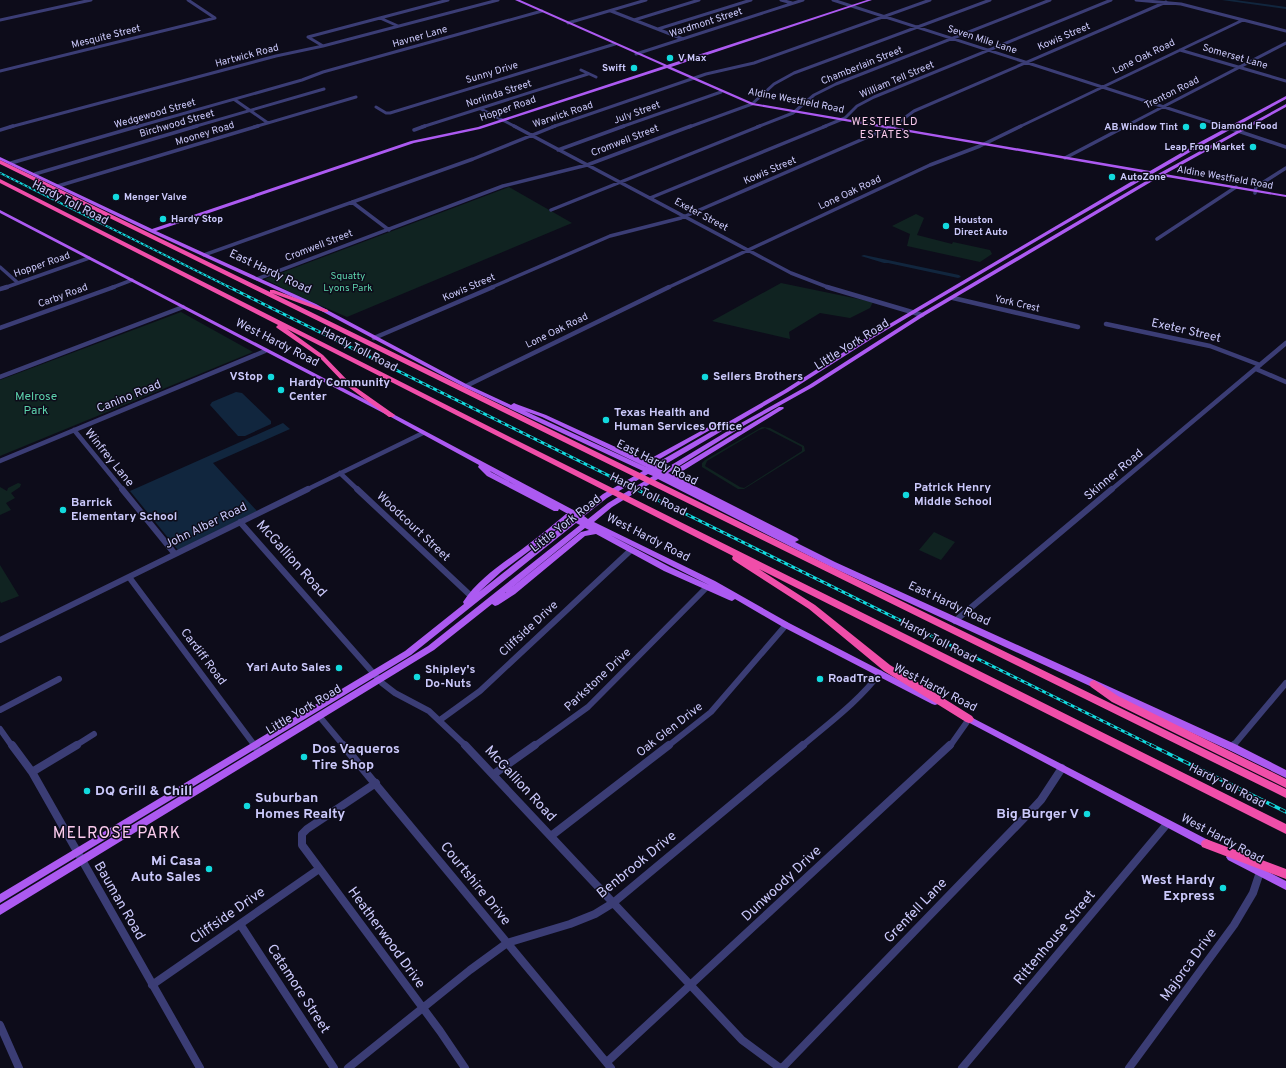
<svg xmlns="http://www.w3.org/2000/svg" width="1286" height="1068" font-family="Overpass,sans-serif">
  <rect width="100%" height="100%" fill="#0d0c1a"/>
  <path fill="#102321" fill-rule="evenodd" d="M509,187L572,223L347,317L294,294L265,279Z
    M916,214L924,218L917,235L952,244L953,242L990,250L992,254L980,262L907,246L910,234L892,226Z
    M781,283L873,302L870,308L850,318L820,313L789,332L790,339L712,321Z
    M181,312L253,352L0,456V380Z
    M762,427L770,428L804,446L805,451L744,489H738L702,467V463L705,460ZM765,428L802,447V451L744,488L740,487L705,466L707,461L759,430Z
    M18,483L21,484L20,487L11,493L15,498L6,503L11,510L0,515V487L7,491L8,488Z
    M934,532L955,542L941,560L919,550Z
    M0,565L19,596L1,603L0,601Z"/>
  <path fill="#11263e" d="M864,255L959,275L961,277L958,278L888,263H884L861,256Z
    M236,392L242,393L271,421V424L245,436H238L210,405L212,402Z
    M283,423L290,429L213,463L257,511L178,550L130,491Z"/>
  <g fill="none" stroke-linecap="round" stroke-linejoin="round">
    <path fill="#11263e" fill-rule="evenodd" d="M1222,0H1235L1286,7V9Z"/>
    <path stroke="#3b3d75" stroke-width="3" d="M781,0L792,3
      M833,0L1226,127
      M1136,0L1181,4L1286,31
      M611,11L683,39
      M380,18L398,26
      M0,20L91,0
      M634,20L699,0
      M568,23L646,0
      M658,29L751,0
      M323,46L308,37L448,0
      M1180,50L1286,81
      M636,54L803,0
      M581,70L596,77
      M0,71L215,18L188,0
      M235,100L268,123
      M376,107L386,113H390L615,44
      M481,109L516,127
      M10,127L276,56L323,46L498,0
      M136,127L302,80L323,72L542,11
      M193,127L324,89
      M254,127L356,97
      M422,127L588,74
      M552,127L706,74L754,63L930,0
      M621,127L721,92
      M689,127L752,104L774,84L794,73L990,0
      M757,127L793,113L814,95L836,84L1050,0
      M823,127L845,118L857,106L874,97L1111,0
      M892,127L914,111L1166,2
      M1019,127L1243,20
      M1124,127L1286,43"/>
    <path stroke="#3b3d75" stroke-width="3.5" d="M514,126L791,273L830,288
      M1223,126L1286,147
      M0,130L13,126
      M414,130L425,126
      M558,150L624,126
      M1065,158L1126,126
      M11,163L139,126
      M35,174L197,126
      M58,186L258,126
      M1255,193L1256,187L1286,168
      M650,198L826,126
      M352,202L389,230
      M551,210L760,126
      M1157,239L1236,187
      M204,255L473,159L555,126
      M0,267L18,283
      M257,279L503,186L587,165L691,126
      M4,288L89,258
      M111,288L132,280
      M490,288L610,236L681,218L893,126
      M667,288L930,165L980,146L1021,126"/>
    <path stroke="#3b3d75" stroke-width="4.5" d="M827,287L922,315
      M0,289L7,287
      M953,298L1078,327
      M1106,324L1210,346L1260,365
      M0,328L114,287
      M374,338L493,287
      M1256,369L1286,382
      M0,377L183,307
      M466,386L669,287
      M74,430L123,490
      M0,461L265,351
      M340,473L358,490
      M306,490L423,433
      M1111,490L1286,343"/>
    <path stroke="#3b3d75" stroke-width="6" d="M122,489L175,554
      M357,489L471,596
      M240,522L382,683L395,693L429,711L466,746
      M129,577L255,746
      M955,621L1112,489
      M0,640L308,489
      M0,710L59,679
      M319,716L344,746
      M440,720L480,691L631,550
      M0,729L12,746
      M75,746L94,734
      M534,746L588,707L706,588
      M668,746L711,712L786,625
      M802,746C829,723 859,701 880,673
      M950,746L969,719
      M1233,746L1286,683"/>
    <path stroke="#3b3d75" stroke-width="8" d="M12,745L32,772L200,1068
      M254,745L259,751
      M343,745L611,1068
      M465,745L742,1040L780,1068
      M1232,747L1234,745
      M32,772L77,745
      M494,774L535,745
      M376,783L307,829L302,834V845L440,1031L465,1068
      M551,836L669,745
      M240,924L334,1068
      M152,985L319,869
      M0,1025L19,1068
      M607,1062L950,745
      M348,1068L470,970L507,943L570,924L595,914L613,903L803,745
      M782,1068L1028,814L1041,800L1062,768
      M962,1068L1167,824
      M1129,1068L1234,925L1253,893L1260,872"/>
    <path fill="#ac5af1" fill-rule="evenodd" d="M515,0H520L667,65L867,0H872L671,67L753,103L1150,171L1200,142L1286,96V99L1204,144L1057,229L873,338L788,392L659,468L663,470L741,423L809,385L920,314L1158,174L1286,104V107L1165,174L1286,195V197L1161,176L924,316L813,387L745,425L668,473L673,475L676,469L779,407H783L784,408L783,409L681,472L679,478L797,538L799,540L795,542L835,562L1235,744L1286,770V778L1229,750L829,566L658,479L612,507L594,522L715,581L789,623L938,700L939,702L938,704L935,705L932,704L783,627L735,599L732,601L729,600L664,571L596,534L585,536L515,594L498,605L495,606L492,604L434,650L0,915V905L428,646L580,525L576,523L411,655L0,903V894L405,651L464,604L463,602C479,577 507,561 530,543C542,534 554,524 566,514H568L559,509L558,511H554L487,476L478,467L479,465L389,416L0,213V210L393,414L579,513L603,494L643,471L464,387L312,306L150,232L0,160V157L152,229L411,141L478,127L664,66ZM667,68L752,105L1146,173L869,336L784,390L653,465L651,464L717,426L714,424L712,425L646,461L546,415L516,404L514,403L511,405L468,385L316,304L156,231L414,143L480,129ZM525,411L542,417L648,468ZM490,471L515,485L491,472ZM648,474L653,476L608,503L588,519L584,516L607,498ZM569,519L570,520L479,592L501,572L541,542ZM585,528L589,530L581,532L505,593ZM610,535L709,585L670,567Z
      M965,714L1212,842L1214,845L1212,848L1209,849L1206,848L962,719L961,717L962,715Z
      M1231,853L1286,881V890L1228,860L1226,857L1228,854Z"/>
    <path fill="#f04ea9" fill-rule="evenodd" d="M0,160L270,292V290H274L328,310V312H324L272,293L1286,789V798L0,164Z
      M0,179L516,440L1286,824V834L759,569L815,605L890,665L972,716L974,719L972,722L969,723L966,722L884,671L809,609L733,560L732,558L733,556L287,329L323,355L351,384L395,415L393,417H389L347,386L319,357L277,328L276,327L278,325L0,183Z
      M1094,680L1118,696L1286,779V788L1112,702L1091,687L1089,684L1091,681Z
      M1206,839L1286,869V879L1202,847L1201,844L1202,841Z"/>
    <defs>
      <path id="rail-far2" d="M0,173L231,288"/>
      <path id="rail-far1" d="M229,287L1153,746"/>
      <path id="rail" d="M1151,745L1286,812"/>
    </defs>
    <use href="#rail-far2" stroke="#12dade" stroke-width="2"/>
    <use href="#rail-far1" stroke="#12dade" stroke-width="3"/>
    <use href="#rail" stroke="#12dade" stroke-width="3.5"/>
    <use href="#rail-far2" stroke="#0d0c1a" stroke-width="1" stroke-dasharray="2.5" stroke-linecap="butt"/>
    <use href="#rail-far1" stroke="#0d0c1a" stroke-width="1.5" stroke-dasharray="4" stroke-linecap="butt"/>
    <use href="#rail" stroke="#0d0c1a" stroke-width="2" stroke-dasharray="6" stroke-linecap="butt"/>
  </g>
  <g fill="#12dade" stroke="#0d0c1a" stroke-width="1.5">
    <circle cx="670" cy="58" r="4"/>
    <circle cx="634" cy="68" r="4"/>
    <circle cx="1203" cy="126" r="4"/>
    <circle cx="1186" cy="127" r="4"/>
    <circle cx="1253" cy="147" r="4"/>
    <circle cx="1112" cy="177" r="4"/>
    <circle cx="116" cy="197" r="4"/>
    <circle cx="163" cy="219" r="4"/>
    <circle cx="946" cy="226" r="4"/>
    <circle cx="271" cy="377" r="4"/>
    <circle cx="705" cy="377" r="4"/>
    <circle cx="281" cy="390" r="4"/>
    <circle cx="606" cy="420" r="4"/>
    <circle cx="906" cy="495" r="4"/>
    <circle cx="63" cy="510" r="4"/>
    <circle cx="339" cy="668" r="4"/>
    <circle cx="417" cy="677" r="4"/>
    <circle cx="820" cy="679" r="4"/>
    <circle cx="304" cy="757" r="4"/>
    <circle cx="87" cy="791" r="4"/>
    <circle cx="247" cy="806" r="4"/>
    <circle cx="1087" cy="814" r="4"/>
    <circle cx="209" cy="869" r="4"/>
    <circle cx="1223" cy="888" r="4"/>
  </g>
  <g text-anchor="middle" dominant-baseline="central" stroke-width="3" stroke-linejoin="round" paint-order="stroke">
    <g font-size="10" fill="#cbc9fb" stroke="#0d0c1a">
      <text transform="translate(706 23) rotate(-18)">Wardmont Street</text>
      <text transform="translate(106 37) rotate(-14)">Mesquite Street</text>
      <text transform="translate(420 37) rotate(-16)">Havner Lane</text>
      <text transform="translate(1064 37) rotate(-23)">Kowis Street</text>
      <text transform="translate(982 40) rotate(18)">Seven Mile Lane</text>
      <text transform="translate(247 56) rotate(-15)">Hartwick Road</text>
      <text transform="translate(1144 57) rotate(-26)">Lone Oak Road</text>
      <text transform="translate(1235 57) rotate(16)">Somerset Lane</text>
      <text transform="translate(862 66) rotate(-22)">Chamberlain Street</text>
      <text transform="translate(492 73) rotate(-17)">Sunny Drive</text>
      <text transform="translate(897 80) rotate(-23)">William Tell Street</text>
      <text transform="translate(1172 93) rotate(-27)">Trenton Road</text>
      <text transform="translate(499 94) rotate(-18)">Norlinda Street</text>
      <text transform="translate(796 101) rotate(11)">Aldine Westfield Road</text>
      <text transform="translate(508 109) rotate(-19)">Hopper Road</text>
      <text transform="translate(637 113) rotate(-20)">July Street</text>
      <text transform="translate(155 114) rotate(-16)">Wedgewood Street</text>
      <text transform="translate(563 115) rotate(-19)">Warwick Road</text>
      <text transform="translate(177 124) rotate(-16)">Birchwood Street</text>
      <text transform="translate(205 134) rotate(-17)">Mooney Road</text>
      <text transform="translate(625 141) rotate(-21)">Cromwell Street</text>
      <text transform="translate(770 171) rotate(-23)">Kowis Street</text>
      <text transform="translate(1225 178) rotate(10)">Aldine Westfield Road</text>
      <text transform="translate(850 193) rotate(-25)">Lone Oak Road</text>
      <text transform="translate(701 215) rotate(28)">Exeter Street</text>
      <text transform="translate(319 246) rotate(-21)">Cromwell Street</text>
      <text transform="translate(42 265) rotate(-19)">Hopper Road</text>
      <text transform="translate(469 288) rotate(-23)">Kowis Street</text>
      <text transform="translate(63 296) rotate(-20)">Carby Road</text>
      <text transform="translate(1017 304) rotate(13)">York Crest</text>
      <text transform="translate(557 331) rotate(-26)">Lone Oak Road</text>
    </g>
    <g font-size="10" font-weight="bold" fill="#cbc9fb" stroke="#0d0c1a" text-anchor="start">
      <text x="678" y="58">V Max</text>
      <text x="626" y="68" text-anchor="end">Swift</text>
      <text x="1211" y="126">Diamond Food</text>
      <text x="1178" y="127" text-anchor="end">AB Window Tint</text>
      <text x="1245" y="147" text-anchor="end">Leap Frog Market</text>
      <text x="1120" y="177">AutoZone</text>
      <text x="124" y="197">Menger Valve</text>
      <text x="171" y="219">Hardy Stop</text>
      <text x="954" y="220">Houston<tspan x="954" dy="12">Direct Auto</tspan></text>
    </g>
    <g font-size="10" fill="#5dd3ac" stroke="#0d0c1a">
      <text x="348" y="276">Squatty<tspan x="348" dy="12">Lyons Park</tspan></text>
    </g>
    <g font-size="11" letter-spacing="1" fill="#fbcbed" stroke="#0d0c1a">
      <text x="885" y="122">WESTFIELD<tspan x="885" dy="13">ESTATES</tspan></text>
    </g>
    <g font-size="12" fill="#cbc9fb" stroke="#0d0c1a">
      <text transform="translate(70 203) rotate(27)">Hardy Toll Road</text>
      <text transform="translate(270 272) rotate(25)">East Hardy Road</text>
      <text transform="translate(1186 331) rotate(13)">Exeter Street</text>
      <text transform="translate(277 343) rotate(27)">West Hardy Road</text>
      <text transform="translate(852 345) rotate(-32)">Little York Road</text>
      <text transform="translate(359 350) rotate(27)">Hardy Toll Road</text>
      <text transform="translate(129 397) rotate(-22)">Canino Road</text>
      <text transform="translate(109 458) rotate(51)">Winfrey Lane</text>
      <text transform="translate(657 463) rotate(26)">East Hardy Road</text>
      <text transform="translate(1114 475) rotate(-40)">Skinner Road</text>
      <text transform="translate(648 495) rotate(26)">Hardy Toll Road</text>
      <text transform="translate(566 524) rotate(-38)">Little York Road</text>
      <text transform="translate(206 526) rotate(-26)">John Alber Road</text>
      <text transform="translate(413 527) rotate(43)">Woodcourt Street</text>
      <text transform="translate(648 538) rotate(27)">West Hardy Road</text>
      <text transform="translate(949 604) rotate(25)">East Hardy Road</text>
      <text transform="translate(529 629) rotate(-43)">Cliffside Drive</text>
      <text transform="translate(938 641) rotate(27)">Hardy Toll Road</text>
      <text transform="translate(203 657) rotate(53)">Cardiff Road</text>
      <text transform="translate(598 680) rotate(-43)">Parkstone Drive</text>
      <text transform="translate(935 688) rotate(27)">West Hardy Road</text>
      <text transform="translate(304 710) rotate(-31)">Little York Road</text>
      <text transform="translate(670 730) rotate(-38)">Oak Glen Drive</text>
      <text transform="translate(1227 786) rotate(27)">Hardy Toll Road</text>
      <text transform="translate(1222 839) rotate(28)">West Hardy Road</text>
    </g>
    <g font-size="12" font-weight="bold" fill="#cbc9fb" stroke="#0d0c1a" text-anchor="start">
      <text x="263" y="377" text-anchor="end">VStop</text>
      <text x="713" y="377">Sellers Brothers</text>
      <text x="289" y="383">Hardy Community<tspan x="289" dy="14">Center</tspan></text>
      <text x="614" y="413">Texas Health and<tspan x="614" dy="14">Human Services Office</tspan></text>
      <text x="914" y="488">Patrick Henry<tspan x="914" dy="14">Middle School</tspan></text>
      <text x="71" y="503">Barrick<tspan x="71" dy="14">Elementary School</tspan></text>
      <text x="331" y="668" text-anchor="end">Yari Auto Sales</text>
      <text x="425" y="670">Shipley's<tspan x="425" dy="14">Do-Nuts</tspan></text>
      <text x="828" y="679">RoadTrac</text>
    </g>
    <g font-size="12" fill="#5dd3ac" stroke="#0d0c1a">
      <text x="36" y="397">Melrose<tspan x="36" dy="14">Park</tspan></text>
    </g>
    <g font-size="14" fill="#cbc9fb" stroke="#0d0c1a">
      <text transform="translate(291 559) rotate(48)">McGallion Road</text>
      <text transform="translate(520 784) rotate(47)">McGallion Road</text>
      <text transform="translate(637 865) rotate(-39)">Benbrook Drive</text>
      <text transform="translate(475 884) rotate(51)">Courtshire Drive</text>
      <text transform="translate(782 884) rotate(-43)">Dunwoody Drive</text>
      <text transform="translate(119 901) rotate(60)">Bauman Road</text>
      <text transform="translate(916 911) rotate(-46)">Grenfell Lane</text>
      <text transform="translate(228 916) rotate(-35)">Cliffside Drive</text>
      <text transform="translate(386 938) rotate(54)">Heatherwood Drive</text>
      <text transform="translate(1055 938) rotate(-50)">Rittenhouse Street</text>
      <text transform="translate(1189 965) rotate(-54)">Majorca Drive</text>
      <text transform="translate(298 989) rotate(57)">Catamore Street</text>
    </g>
    <g font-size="14" font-weight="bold" fill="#cbc9fb" stroke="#0d0c1a" text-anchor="start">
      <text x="312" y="749">Dos Vaqueros<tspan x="312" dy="16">Tire Shop</tspan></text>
      <text x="95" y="791">DQ Grill &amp; Chill</text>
      <text x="255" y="798">Suburban<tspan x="255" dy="16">Homes Realty</tspan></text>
      <text x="1079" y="814" text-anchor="end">Big Burger V</text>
      <text x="201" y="861" text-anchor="end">Mi Casa<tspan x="201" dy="16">Auto Sales</tspan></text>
      <text x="1215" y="880" text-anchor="end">West Hardy<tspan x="1215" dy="16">Express</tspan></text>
    </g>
    <g font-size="16" letter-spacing="1" fill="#fbcbed" stroke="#0d0c1a">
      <text x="117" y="834">MELROSE PARK</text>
    </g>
  </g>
</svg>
